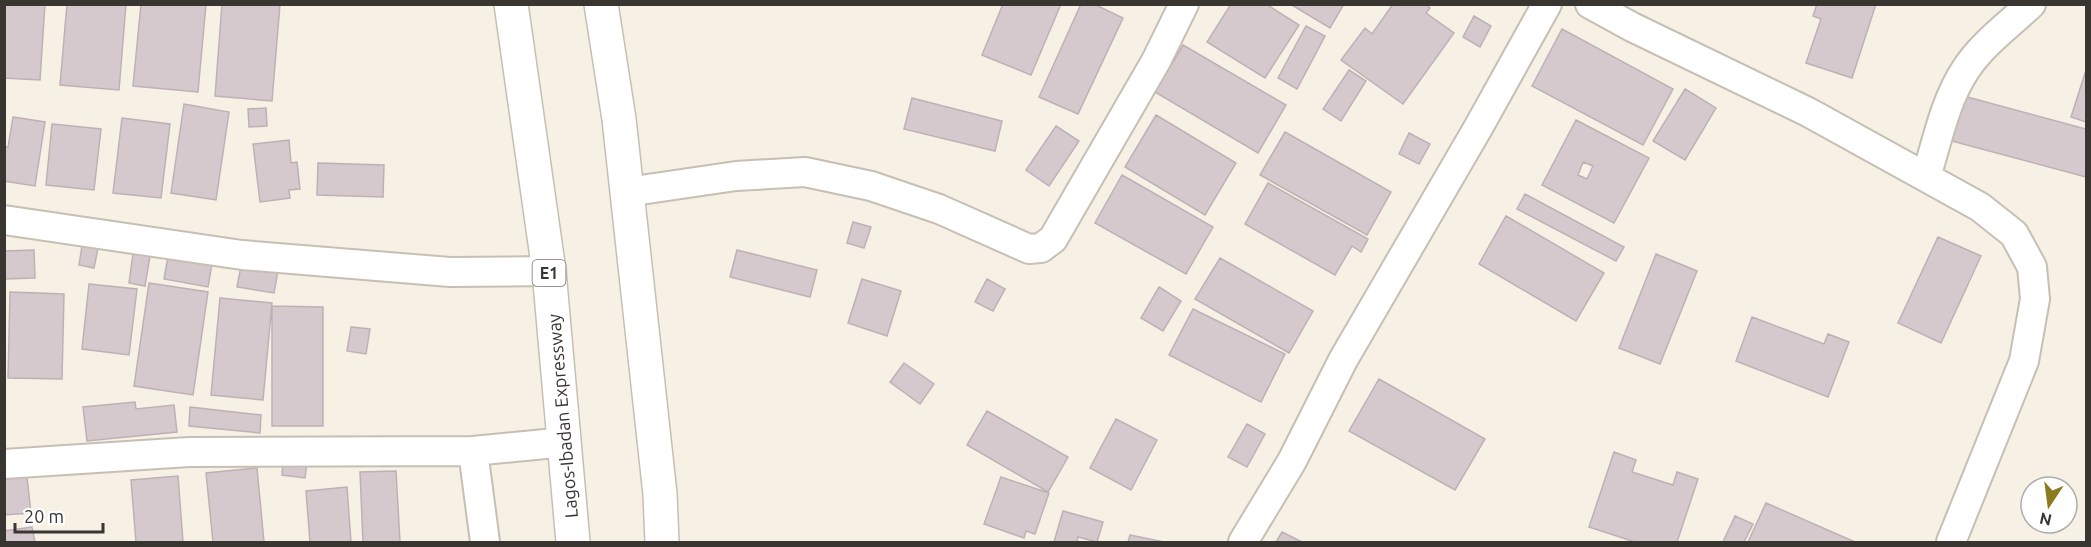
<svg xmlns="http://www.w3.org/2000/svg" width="2091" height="547" font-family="Ubuntu,sans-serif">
  <rect width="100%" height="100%" fill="#f7f0e4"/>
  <path fill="#d6c9ce" stroke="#beb1b6" stroke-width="1.5" fill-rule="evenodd" d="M4,4H45L40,80L4,78Z
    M67,4H126L119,90L60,85Z
    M141,4H206L198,92L133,86Z
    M222,4H280L272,101L215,96Z
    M1003,4H1061L1031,75L982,55Z
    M1081,4H1094L1123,18L1078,114L1039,97Z
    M1231,4H1266L1299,25L1265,78L1207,42Z
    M1290,4H1344L1330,28Z
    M1393,4H1426L1430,8L1426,13L1454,33L1403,104L1341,60L1365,28L1372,34Z
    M1817,4H1876L1852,78L1806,63L1821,19L1813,16Z
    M1474,16L1491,26L1480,47L1463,37Z
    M1306,26L1325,36L1297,89L1278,78Z
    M1562,29L1673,89L1643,145L1532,86Z
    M1183,45L1286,105L1258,153L1155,92Z
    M1349,70L1366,81L1341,121L1323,109Z
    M2086,70V122L2071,117Z
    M1685,89L1716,108L1685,160L1653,141Z
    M1960,95L2086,129V177L1948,140Z
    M912,98L1002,121L995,151L904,129Z
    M184,104L229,112L216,200L171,193Z
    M266,108L267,126L249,127L248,109Z
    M1156,115L1236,163L1205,215L1125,167Z
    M13,117L45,122L35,186L4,181V147H8Z
    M122,118L170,124L161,198L113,193Z
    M1576,120L1649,158L1614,223L1542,185ZM1583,162L1593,166L1587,179L1578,175Z
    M52,124L101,129L94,190L46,185Z
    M1056,126L1079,141L1049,186L1026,170Z
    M1285,132L1391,192L1367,235L1260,175Z
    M1409,133L1430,144L1419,164L1399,154Z
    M289,140L291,163L297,162L300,189L289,190L290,198L260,202L253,144Z
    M318,163L384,165L383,197L317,195Z
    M1122,175L1213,227L1186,274L1095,223Z
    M1268,183L1368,239L1361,252L1352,246L1335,275L1245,224Z
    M1525,194L1624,247L1616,261L1517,209Z
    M1506,216L1604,273L1576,321L1479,264Z
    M853,222L871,227L864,248L847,243Z
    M1938,237L1981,256L1941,343L1898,323Z
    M82,246L98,248L94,268L79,265Z
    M34,250L35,278L5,279L4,251Z
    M737,250L817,270L810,297L730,277Z
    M169,251L213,258L208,287L164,279Z
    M133,254L150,256L145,286L129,283Z
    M1656,254L1697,271L1660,364L1619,348Z
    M1220,258L1313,311L1289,353L1195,299Z
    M241,266L278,271L274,293L237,287Z
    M862,279L901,291L887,336L848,323Z
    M987,279L1005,289L993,311L975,302Z
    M149,283L208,292L193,395L134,386Z
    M89,284L137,289L129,355L82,349Z
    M1159,287L1181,301L1163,331L1141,318Z
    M10,292L64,294L62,379L8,378Z
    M220,298L272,303L263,400L211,395Z
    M272,306L323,307V426H272Z
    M1193,309L1285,354L1261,402L1169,355Z
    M1752,317L1824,344L1828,334L1849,342L1828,397L1736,361Z
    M351,327L370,329L366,354L347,351Z
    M904,363L934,384L920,404L890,382Z
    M1379,379L1485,439L1455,490L1349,431Z
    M135,402L136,409L174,405L177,432L87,441L83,407Z
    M190,407L261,415L260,433L189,426Z
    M987,411L1068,457L1048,492L967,445Z
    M1116,419L1157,440L1131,490L1090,468Z
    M1247,424L1265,434L1247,467L1228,457Z
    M1614,452L1636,460L1632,472L1673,485L1677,472L1698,479L1677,542H1635L1589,527Z
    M283,460L307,462L305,478L282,475Z
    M257,468L264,542H213L206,473Z
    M396,471L400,542H363L360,472Z
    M178,476L183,542H136L131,480Z
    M27,477L31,513L4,515V479Z
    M1001,477L1049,493L1035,534L1026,531L1024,538L984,524Z
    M347,487L351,542H310L306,491Z
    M1766,503L1855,542H1748Z
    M1063,511L1103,522L1097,542L1078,537L1077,542H1054Z
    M1735,516L1753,524L1744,542H1723Z
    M32,527L35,542H4V531Z
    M1282,532L1302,542H1276Z
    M1130,535L1164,542H1128Z"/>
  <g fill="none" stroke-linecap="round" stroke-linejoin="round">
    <defs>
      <path id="street" d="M1590,4L1632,27L1808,112L1980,207L2014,234L2032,267L2035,299L2024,361L1951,542
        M1926,177C1937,142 1945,100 1966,69C1982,44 2010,24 2031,4
        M627,192L736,176L805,172L871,186L939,209L1029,249L1041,248L1053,239L1156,61L1184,4
        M4,220L242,255L450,272L549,271
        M473,451L485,542
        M4,464L189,452L473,451L566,442
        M1243,542L1292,461L1343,360L1478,128L1547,4"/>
      <path id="highway" d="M511,4L549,271L573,542
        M601,4L619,119L660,494L662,542"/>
    </defs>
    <use href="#street" stroke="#c6bfb4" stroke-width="32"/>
    <use href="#highway" stroke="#c6bfb4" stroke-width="36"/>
    <use href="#street" stroke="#fff" stroke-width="28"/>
    <use href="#highway" stroke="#fff" stroke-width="33"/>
  </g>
  <g text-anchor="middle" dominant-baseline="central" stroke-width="6" stroke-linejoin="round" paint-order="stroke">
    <rect fill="#fefefe" stroke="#74726f" stroke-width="1.5" x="532.5" y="260" width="33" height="26" rx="4.5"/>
    <g font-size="16" font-weight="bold" fill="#393632">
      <text x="549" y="273">E1</text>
    </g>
    <g font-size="18" fill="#393632" stroke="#fefefe">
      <text transform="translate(562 416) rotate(-95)">Lagos-Ibadan Expressway</text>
    </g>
  </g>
  <rect width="2091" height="547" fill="none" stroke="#393632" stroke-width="12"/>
  <g transform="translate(2049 505) rotate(193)"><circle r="28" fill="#fefefe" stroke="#afaeac" stroke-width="1.5"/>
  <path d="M0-4.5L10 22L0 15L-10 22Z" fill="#8b7a1f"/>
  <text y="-9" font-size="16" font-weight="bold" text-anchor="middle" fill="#393632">N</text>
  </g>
  <path d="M15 523v9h88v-9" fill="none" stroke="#393632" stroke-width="3"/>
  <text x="24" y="523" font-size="18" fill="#393632" stroke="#fefefe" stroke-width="4.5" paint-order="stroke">20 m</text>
</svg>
